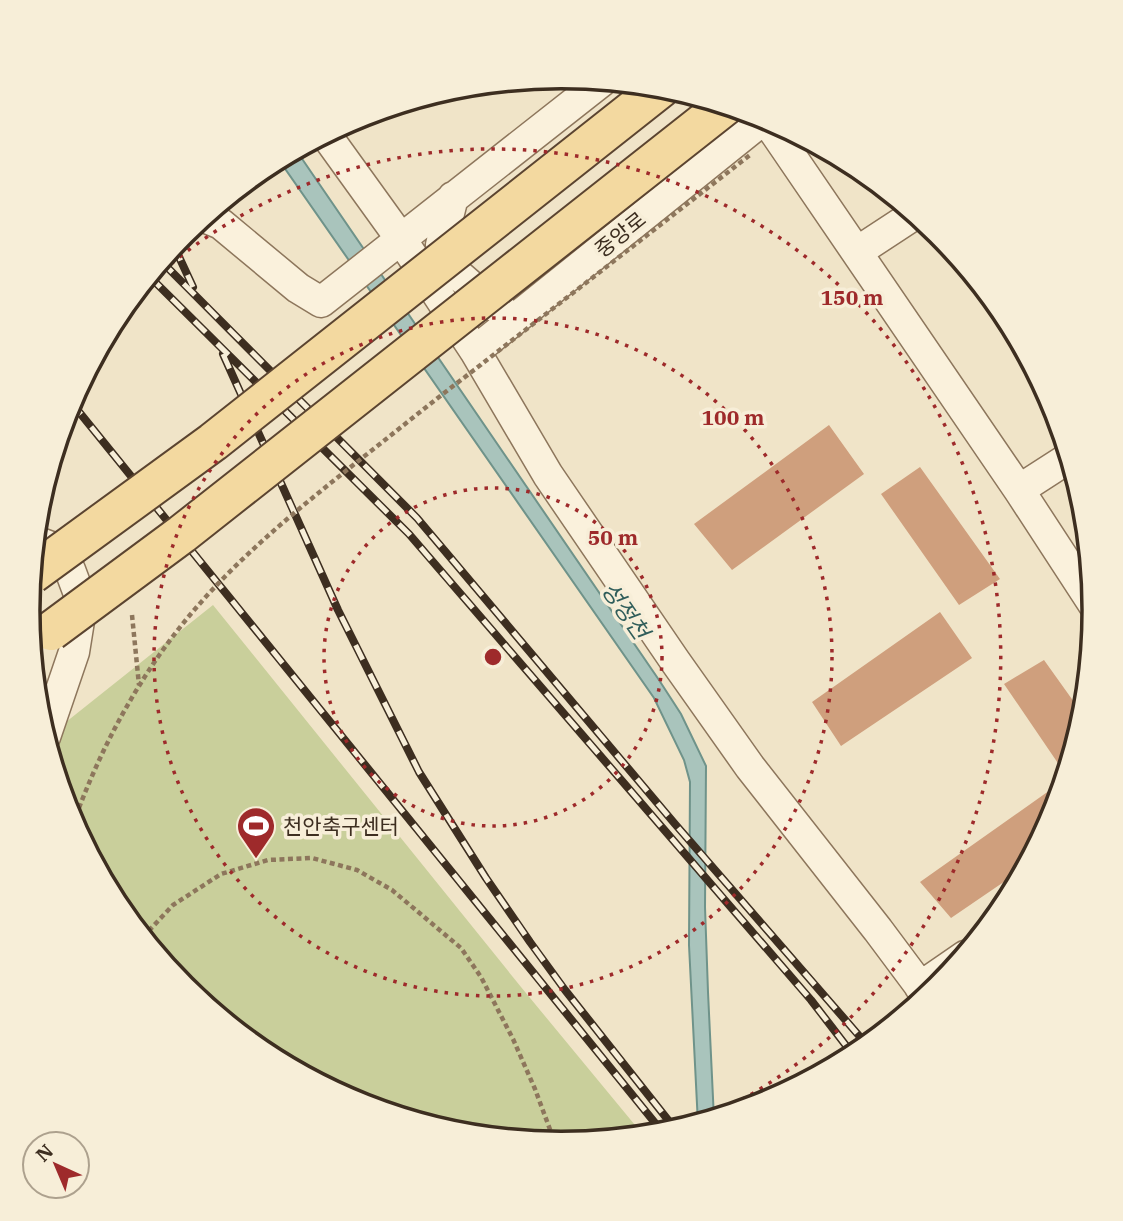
<svg xmlns="http://www.w3.org/2000/svg" width="1123" height="1221" font-family="'IBM Plex Serif','Noto Sans KR',serif">
  <rect width="100%" height="100%" fill="#f0e4c8"/>
  <path fill="#c9cf9b" d="M213,605L521,987L644,1136L561,1144L457,1134L357,1103L265,1054L184,987L118,907L68,814L52,761L61,726Z"/>
  <path fill="#a9c4bc" stroke="#6f938a" stroke-width="2" d="M296,150L659,680L681,714L706,766L705,907L708,992L714,1119L698,1124L689,945L690,782L684,760L654,698L279,160Z"/>
  <path fill="#cf9f7d" d="M829,425L864,474L732,570L694,524Z
    M920,467L1000,579L959,605L881,494Z
    M940,612L972,658L841,746L812,702Z
    M1044,660L1084,716L1066,775L1004,684Z
    M1053,788L1060,797L1054,815L1027,866L951,918L920,882Z"/>
  <g fill="none" stroke-linecap="round" stroke-linejoin="round">
    <defs>
      <path id="minor" d="M765,118L1019,490L1094,605
        M326,135L401,239L475,351L548,475L675,661L750,767L878,930L928,997
        M453,197L441,245L455,272L494,306L499,305
        M204,217L221,224L298,288L321,302L602,81
        M857,252L915,214
        M475,351L765,118
        M1019,490L1070,457
        M35,541L51,547L70,570L82,602L74,652L45,737
        M920,987L965,956"/>
    </defs>
    <use href="#minor" stroke="#8d765c" stroke-width="33"/>
    <path stroke="#8d765c" stroke-width="4.5" stroke-dasharray="5 3.5" stroke-linecap="butt" d="M132,615L139,685
      M143,937L173,905L221,874L268,860L312,858L357,870L392,890L461,948L481,977L513,1039L535,1089L555,1143"/>
    <use href="#minor" stroke="#faf1dc" stroke-width="30"/>
    <defs>
      <path id="rail" d="M174,246L193,287
        M161,261L417,518L675,824L868,1046
        M149,276L409,534L811,1000L854,1056
        M223,354L338,610L419,772L486,878L530,942L565,990L676,1130
        M71,402L664,1134"/>
    </defs>
    <use href="#rail" stroke="#3d2e20" stroke-width="8"/>
    <use href="#rail" stroke="#f7eed8" stroke-width="5" stroke-dasharray="16" stroke-linecap="butt"/>
    <defs>
      <path id="major-bridge" d="M32,574L213,442L662,87
        M51,631L182,534L726,105"/>
    </defs>
    <use href="#major-bridge" stroke="#5b4430" stroke-width="42" stroke-linecap="butt"/>
    <path stroke="#8d765c" stroke-width="4.5" stroke-dasharray="5 3.5" stroke-linecap="butt" d="M73,824C95,763 123,707 160,654C213,578 284,520 357,462C393,434 428,405 465,377C560,303 655,229 750,155"/>
    <use href="#major-bridge" stroke="#f3d9a0" stroke-width="38"/>
  </g>
  <g fill="none" stroke="#9e2a2b" stroke-width="3.5" stroke-dasharray="3.5 7">
    <circle cx="493" cy="657" r="169"/>
    <circle cx="493" cy="657" r="339"/>
    <path d="M118 314A508 508 0 1 1 683 1128"/>
  </g>
  <defs>
    <symbol id="stadium-pin" viewBox="-11 -11 22 30"><path d="M0 17L-7.5 6A9.5 9.5 0 1 1 7.5 6Z" fill="#9e2a2b" stroke="#f7eed8"/><path d="M0-5a6.5 5 0 1 0 0 10a6.5 5 0 1 0 0-10ZM-3.5-1.8h7v3.6h-7Z" fill="#fff"/></symbol>
  </defs>
  <g fill-rule="evenodd">
    <use href="#stadium-pin" x="234" y="804" width="44" height="60"/>
  </g>
  <g text-anchor="middle" dominant-baseline="central" stroke-width="7" stroke-linejoin="round" paint-order="stroke">
    <g font-size="21" fill="#3d2e20" stroke="#f7eed8">
      <text transform="translate(620 234) rotate(-39)">중앙로</text>
    </g>
    <g font-size="21" fill="#3d2e20" stroke="#f7eed8" text-anchor="start">
      <text x="283" y="826">천안축구센터</text>
    </g>
    <g font-size="23" font-style="italic" fill="#2f5d5a" stroke="#f7eed8">
      <text transform="translate(626 610) rotate(55)">성정천</text>
    </g>
  </g>
  <path d="M0 0H1123V1221H0ZM40 610a521 521 0 1 1 1042 0a521 521 0 1 1-1042 0Z" fill="#f7eed8" fill-rule="evenodd"/>
  <path fill="none" stroke="#3d2e20" stroke-width="3.5" d="M40 610a521 521 0 1 1 1042 0a521 521 0 1 1-1042 0Z"/>
  <circle cx="493" cy="657" r="10" fill="#9e2a2b" stroke="#f7eed8" stroke-width="3.5"/>
  <g font-size="21" text-anchor="middle" font-weight="bold" fill="#9e2a2b" stroke="#f7eed8" stroke-width="7" stroke-linejoin="round" paint-order="stroke">
    <text x="852" y="305">150 m</text>
    <text x="733" y="425">100 m</text>
    <text x="613" y="545">50 m</text>
  </g>
  <g transform="translate(56 1165) rotate(316)"><circle r="33" fill="#f7eed8" stroke="#ada18e" stroke-width="2"/>
  <path d="M0-5L12 26L0 18L-12 26Z" fill="#9e2a2b"/>
  <text y="-10" font-size="19" font-weight="bold" text-anchor="middle" fill="#3d2e20">N</text>
  </g>
</svg>
